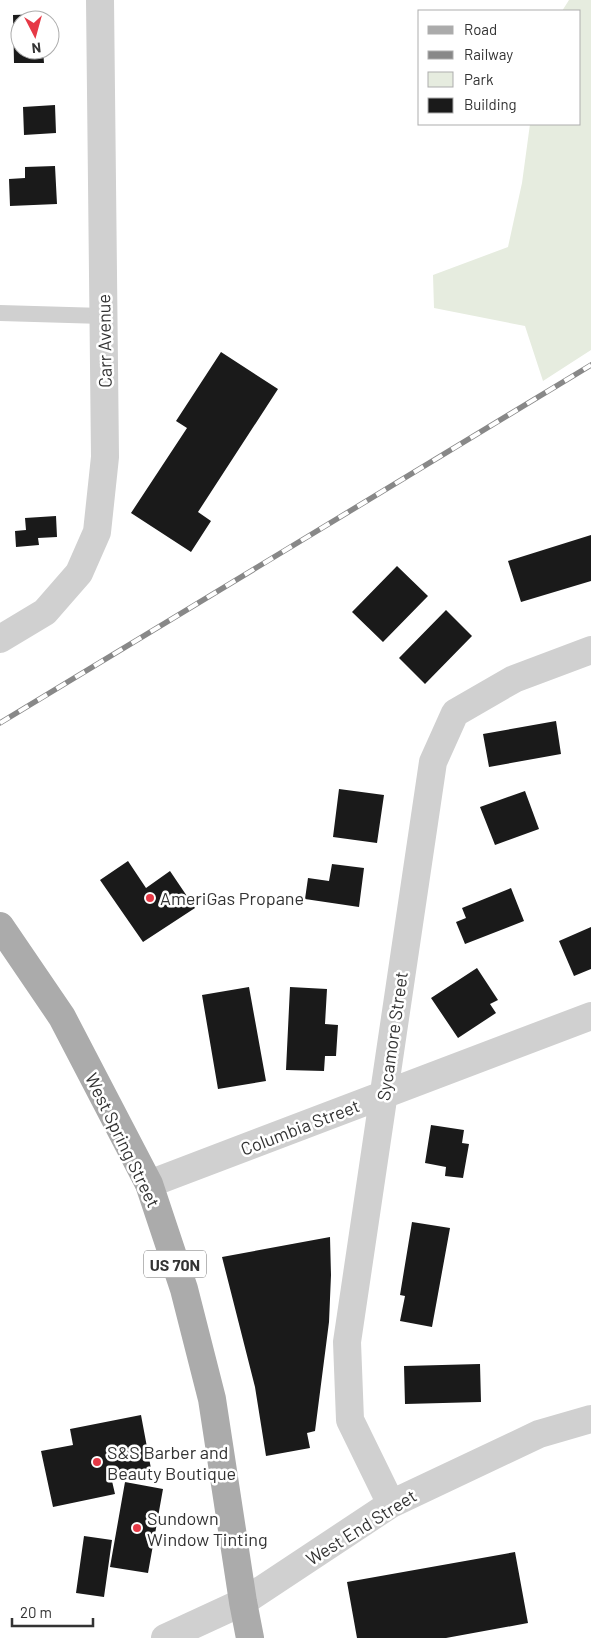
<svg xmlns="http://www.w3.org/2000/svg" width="591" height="1638" font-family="Barlow,sans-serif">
  <rect width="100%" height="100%" fill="#fff"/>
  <path fill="#e6ecdf" d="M569,0H591V350L543,381L525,326L434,308L433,275L508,247L522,183L530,124H580V11H562Z"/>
  <path fill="#1a1a1a" d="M43,14V20H20V50H43L44,63H14L13,15Z
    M55,105L56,133L24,135L23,107Z
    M55,166L57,204L10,206L9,179L25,178V167Z
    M221,352L278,389L198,512L211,521L191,552L131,513L187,428L176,421Z
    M56,516L57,537L38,538L39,545L16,547L15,531L26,530L25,518Z
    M591,535V581L521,602L508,561Z
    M397,566L428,596L383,642L352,612Z
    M446,610L472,636L425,684L399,658Z
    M556,721L561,754L489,767L483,734Z
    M339,789L384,795L377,843L333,837Z
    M525,791L539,829L495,845L480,807Z
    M128,861L146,888L170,871L195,908L143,942L100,880Z
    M332,864L364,868L359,907L305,899L308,878L329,881Z
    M511,888L524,921L465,944L456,922L466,918L462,908Z
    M591,927V969L574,976L559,941Z
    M477,968L498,1000L490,1004L496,1013L458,1038L431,998Z
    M249,987L266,1081L218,1089L202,995Z
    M290,987L327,989L325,1024L338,1025L336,1056H325L324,1071L286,1070Z
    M431,1125L464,1130L462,1143L469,1144L463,1178L445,1176L446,1167L425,1163Z
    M412,1222L450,1228L432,1327L400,1321L405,1296L400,1295Z
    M330,1237L331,1275L329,1322L315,1431L307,1433L310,1448L266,1456L255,1387L222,1257Z
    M480,1364L481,1402L405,1404L404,1366Z
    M141,1415L152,1474L112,1481L115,1494L53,1507L41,1451L73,1445L70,1429Z
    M125,1482L163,1489L148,1573L110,1567Z
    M84,1536L112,1540L104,1597L76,1593Z
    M515,1552L528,1623L446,1638H357L347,1582Z"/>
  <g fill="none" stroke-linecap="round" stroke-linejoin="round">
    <path stroke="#d0d0d0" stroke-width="16" d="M0,313L103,316"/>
    <path stroke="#d0d0d0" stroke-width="28" d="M0,639L45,612L79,573L97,532L105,457L100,0
      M149,1184L591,1016
      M391,1504L350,1420L347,1342L433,762L455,713L514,679L591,650
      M165,1638L243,1602L391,1504L539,1434L591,1419"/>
    <path stroke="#ababab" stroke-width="28" d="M0,926L62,1017L149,1184L184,1289L212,1399L243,1602L250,1638"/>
    <defs>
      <path id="rail" d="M0,723L591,365"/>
    </defs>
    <use href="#rail" stroke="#888" stroke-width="5.5"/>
    <use href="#rail" stroke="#fff" stroke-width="4" stroke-dasharray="11" stroke-linecap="butt"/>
  </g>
  <g fill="#e63946" stroke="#fff" stroke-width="2">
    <circle cx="150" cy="898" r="5"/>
    <circle cx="97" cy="1462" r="5"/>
    <circle cx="137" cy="1528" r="5"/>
  </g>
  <g text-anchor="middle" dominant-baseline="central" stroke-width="5" stroke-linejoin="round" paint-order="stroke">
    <rect fill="#fff" stroke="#707070" stroke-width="1" x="144" y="1250.5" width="62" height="27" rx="4"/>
    <g font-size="16" font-weight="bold" fill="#333">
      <text x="175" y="1264">US 70N</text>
    </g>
    <g font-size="18" fill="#333" stroke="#fff">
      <text transform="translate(104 341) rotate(-91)">Carr Avenue</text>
      <text transform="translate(392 1036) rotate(-82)">Sycamore Street</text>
      <text transform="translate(300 1127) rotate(-21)">Columbia Street</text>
      <text transform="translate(123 1140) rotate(64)">West Spring Street</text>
      <text transform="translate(361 1527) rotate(-32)">West End Street</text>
    </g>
    <g font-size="18" fill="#333" stroke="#fff" text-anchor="start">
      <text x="160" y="898">AmeriGas Propane</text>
      <text x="107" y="1452">S&amp;S Barber and<tspan x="107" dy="21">Beauty Boutique</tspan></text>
      <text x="147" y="1518">Sundown<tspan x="147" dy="21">Window Tinting</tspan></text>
    </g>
  </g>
  <rect x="418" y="10" width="162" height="115" fill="#ffffff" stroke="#adadad"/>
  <rect x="428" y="26" width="25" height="8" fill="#ababab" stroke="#adadad"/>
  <text x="464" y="35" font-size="15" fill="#333333">Road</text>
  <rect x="428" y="51" width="25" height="8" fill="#888888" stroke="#adadad"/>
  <text x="464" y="60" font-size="15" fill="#333333">Railway</text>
  <rect x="428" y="72" width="25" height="15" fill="#e6ecdf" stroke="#adadad"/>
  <text x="464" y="85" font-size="15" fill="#333333">Park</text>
  <rect x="428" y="98" width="25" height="15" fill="#1a1a1a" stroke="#adadad"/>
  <text x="464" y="110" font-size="15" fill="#333333">Building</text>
  <g transform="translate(35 35) rotate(174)"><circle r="24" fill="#ffffff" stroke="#adadad"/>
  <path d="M0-4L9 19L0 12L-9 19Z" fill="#e63946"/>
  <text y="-8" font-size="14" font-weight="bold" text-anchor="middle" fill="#333333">N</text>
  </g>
  <path d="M12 1618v8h81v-8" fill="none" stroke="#333333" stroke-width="2.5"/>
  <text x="20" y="1618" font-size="15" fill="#333333" stroke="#ffffff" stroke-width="4" paint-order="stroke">20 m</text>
</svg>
